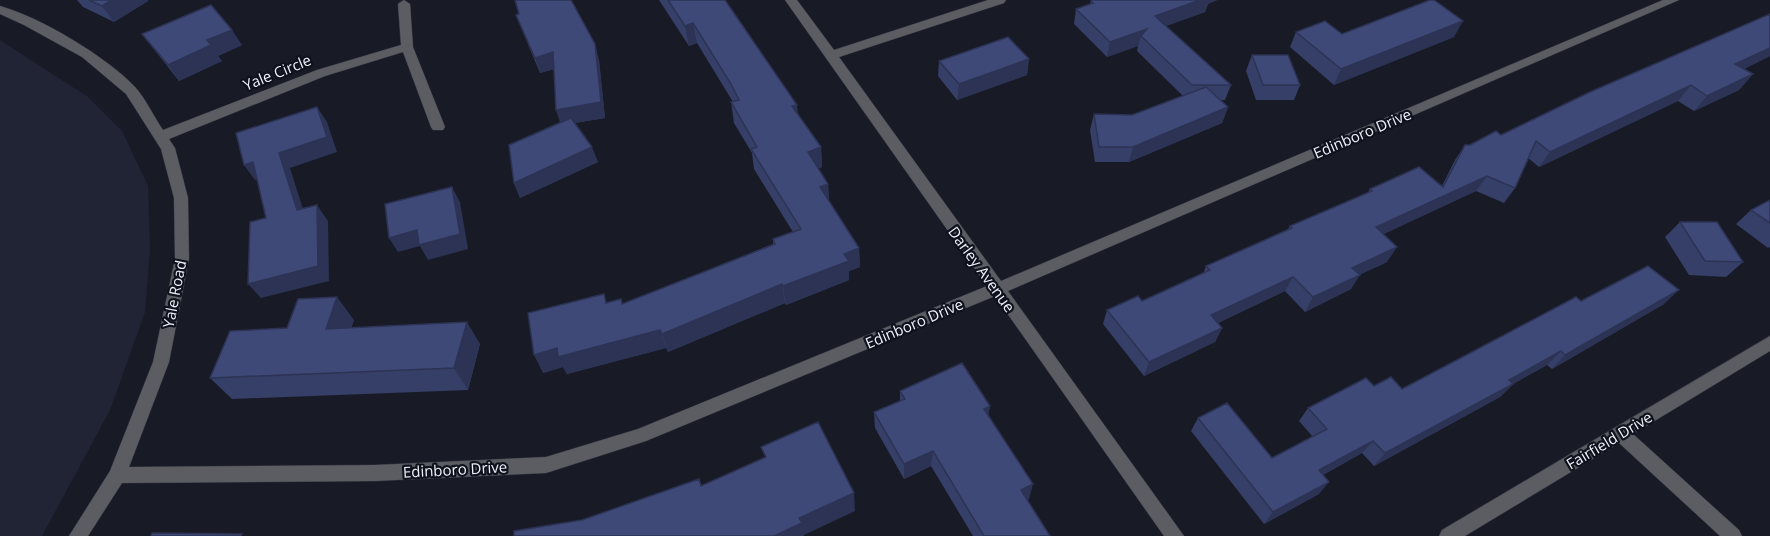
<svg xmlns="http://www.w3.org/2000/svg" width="1770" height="536" font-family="'Open Sans',sans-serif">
  <rect width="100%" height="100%" fill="#181b26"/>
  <path fill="#202435" d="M0,40L88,97L122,131L148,186L150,248L145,312L110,410L42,536H0Z"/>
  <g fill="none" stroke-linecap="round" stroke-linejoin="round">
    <defs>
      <path id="minor" d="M404,0L410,4L413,47L445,127L443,130H433L431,127L403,52L325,76L169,139L175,148L188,198L189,259L169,362L129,467L375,465L546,457L638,429L987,286L785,0H797L834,50L988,0H1006L1004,3L839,57L1001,281L1663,0H1679L1008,291L1184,536H1164L995,296L646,441L546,473L375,481L122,483L88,536H69L110,471L153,362L175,259L174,198L161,149L126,94L82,57L24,25L0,14V6C40,17 107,57 135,87C146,99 154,117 163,130L317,70L401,45L398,4Z
        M1770,336V351L1633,434L1739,530L1742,536H1720L1619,443L1465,536H1439L1442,530Z"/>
    </defs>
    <use href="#minor" stroke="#32353f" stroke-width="1"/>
    <use href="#minor" fill="#5c5d63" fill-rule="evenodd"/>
  </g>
  <path fill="#363f67" d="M77,0H147L148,1L114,22L83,7Z
    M659,0H725L798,114L821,147L822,167L818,169L828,184L829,201L859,248L860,267L849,271V280L786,305L785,303L668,352L666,348L567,374L563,367L543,373L607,303L622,304L773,244V239L793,232L754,169L752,153L734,123L731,102H733L697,43L689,46Z
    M1091,1L1208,4L1205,12L1166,26L1231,85L1225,100H1221L1228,107L1222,123L1129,162H1095L1090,130L1094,114L1132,115L1183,96L1137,51L1138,46L1107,57L1074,24L1076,9L1090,4Z
    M1770,14V56L1744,69L1753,74L1739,90L1694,111L1678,101L1539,167L1528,158L1515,188L1504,203L1476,191L1383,234L1387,262L1359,275L1351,289L1305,312L1285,291L1218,323L1222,328L1215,342L1144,376L1103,324L1107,310L1142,301L1203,274L1206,266L1288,229L1290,226L1367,194L1370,189L1442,186L1455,160L1465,145H1470L1501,135Z
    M516,15L599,60L605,118L575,123L598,162L520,198L514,183L560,122L554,69L540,73L522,30Z
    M1296,32L1342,34L1454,37L1334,85L1290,47Z
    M142,34L242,45L218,56L222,61L179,81Z
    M1252,55L1300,85L1294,100H1256L1246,71Z
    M1029,59L1027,75L957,100L938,76L939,61Z
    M1770,200V247L1768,248L1736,224L1751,210Z
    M1680,222L1743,262L1726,277L1689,275L1665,237Z
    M1581,301L1664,304L1552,369L1547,365L1513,384L1500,397L1374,466L1362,453L1323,475L1319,494L1264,524L1191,431L1198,418L1272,458L1313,437L1299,421L1308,408L1374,386L1402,389Z
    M354,320L351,328L480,344L468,390L232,399L210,378L287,328Z
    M900,391L990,406L988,415L1029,499L1027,500L1050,536H973L931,466L904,479L875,428L874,412L900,401Z"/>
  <path fill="#2c3354" d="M112,0H147L148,1L114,22L102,6Z
    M1200,0H1218L1208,4L1205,12L1151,31L1155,16Z
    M1463,21L1454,37L1334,85L1341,69Z
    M693,23L697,43L689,46L685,26Z
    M1147,29L1141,36L1138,46L1107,57L1110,42Z
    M232,30L242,45L218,56L222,61L179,81L168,65L207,40Z
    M595,44L599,60L605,118L561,125L556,110Z
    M1770,48V56L1722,79L1735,64Z
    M553,52L558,68L540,73L535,58Z
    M1029,59L1027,75L957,100L959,84Z
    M1753,74L1739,90L1694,111L1707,96Z
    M1691,85L1678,101L1539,167L1550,152Z
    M797,105L799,125L792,106Z
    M317,107L327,122L337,152L290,168L308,225L297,210L279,153Z
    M1228,107L1222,123L1129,162L1133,147Z
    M592,147L598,162L520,198L514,183Z
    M821,147L822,167L809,172L808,152Z
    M253,162L264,177L255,180L244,165Z
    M1487,176L1476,191L1367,242L1376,227Z
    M828,184L829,203L820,187Z
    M452,187L460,202L468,249L428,260L420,246L398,252L389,238L417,230Z
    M317,205L328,221L329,281L261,298L248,284Z
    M1397,247L1387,262L1343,282L1352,268Z
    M859,248L860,267L849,271V280L786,305L783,286L844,254Z
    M1360,275L1351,289L1305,312L1313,297Z
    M1293,277L1285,291L1204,329L1211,315Z
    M782,284L785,303L668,352L662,334Z
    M1679,290L1664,304L1552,369L1565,355Z
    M337,297L354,320L343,351L326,329Z
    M467,322L480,344L468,390L454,368Z
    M1222,328L1215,342L1144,376L1149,362Z
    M660,330L666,348L567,374L563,367L543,373L534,355L557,348Z
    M1561,351L1547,365L1496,393L1509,380Z
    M1513,384L1500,397L1374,466L1385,453Z
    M990,406L987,422L984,409Z
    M1373,441L1362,453L1309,482L1319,470Z
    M933,451L931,466L904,479V464Z
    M1329,482L1319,494L1264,524L1273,512Z
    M1033,484L1029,499L1017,505L1021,490Z
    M854,493L855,511L804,535V536H774L799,518Z"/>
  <path fill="#3f4978" stroke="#2c3354" stroke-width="1.5" d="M89,0H112L102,6Z
    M515,0H571L595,44L601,102L556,110L553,52L535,58L516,15L519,14Z
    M668,0H725L797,105L792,106L821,147L808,152L828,184L820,187L859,248L844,254L849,261L783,286L782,284L662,334L660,330L558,357L557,348L534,355L528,313L604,294L606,303L621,299L622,304L775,244L773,239L801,229L751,149L757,147L731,102L739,100L731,84L693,23L685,26Z
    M1093,0H1200L1155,16L1231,85H1192L1141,36L1147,29L1110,42L1076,9L1093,3L1091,1Z
    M1430,0H1434L1463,21L1341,69L1296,32L1325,21L1342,34Z
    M211,5L232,30L207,40L211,45L168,65L142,34Z
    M1770,14V48L1735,64L1753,74L1707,96L1691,85L1550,152L1536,141L1515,188L1487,176L1376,227L1397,247L1352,268L1360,275L1313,297L1293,277L1211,315L1222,328L1149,362L1107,310L1138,296L1142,301L1210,270L1206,266L1292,228L1290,226L1372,191L1370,189L1419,167L1443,187L1465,145H1470L1496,131L1501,135L1590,92Z
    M1008,37L1029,59L959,84L939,61Z
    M1252,55H1288L1300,85H1263Z
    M1206,87L1228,107L1133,147H1099L1094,114L1132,115Z
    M317,107L327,137L279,153L297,210L317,205L318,266L248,284L250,222L266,218L253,162L244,165L236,133Z
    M571,118L592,147L514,183L509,145Z
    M452,187L460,234L419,245L417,230L389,238L385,204Z
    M1770,200V223L1751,210Z
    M1680,222H1717L1743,262L1705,261Z
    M1648,266L1679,290L1565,355L1561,351L1509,380L1513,384L1385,453L1373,441L1319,470L1329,482L1273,512L1198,418L1227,403L1272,458L1327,429L1308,408L1366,378L1374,386L1391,377L1402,389L1576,297L1581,301Z
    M337,297L326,329L467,322L454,368L210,378L230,331L287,328L298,299Z
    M962,363L990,406L984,409L1033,484L1021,490L1050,536H984L933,451L904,464L874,412L905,399L900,391Z
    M818,422L854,493L799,518L802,523L774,536H514V531L582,520L699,479L701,486L766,457L761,447Z
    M152,533L242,534L241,536H151Z"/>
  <g text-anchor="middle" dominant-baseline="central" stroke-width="4.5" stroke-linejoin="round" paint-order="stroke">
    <g font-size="15" fill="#eff1f9" stroke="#0f121c">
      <text transform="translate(277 72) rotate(-22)">Yale Circle</text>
      <text transform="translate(1362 133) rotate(-23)">Edinboro Drive</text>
      <text transform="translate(982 269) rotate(54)">Darley Avenue</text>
      <text transform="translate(174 294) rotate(-79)">Yale Road</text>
      <text transform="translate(914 323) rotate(-23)">Edinboro Drive</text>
      <text transform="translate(1609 440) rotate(-31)">Fairfield Drive</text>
      <text transform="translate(455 469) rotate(-3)">Edinboro Drive</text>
    </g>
  </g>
</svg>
